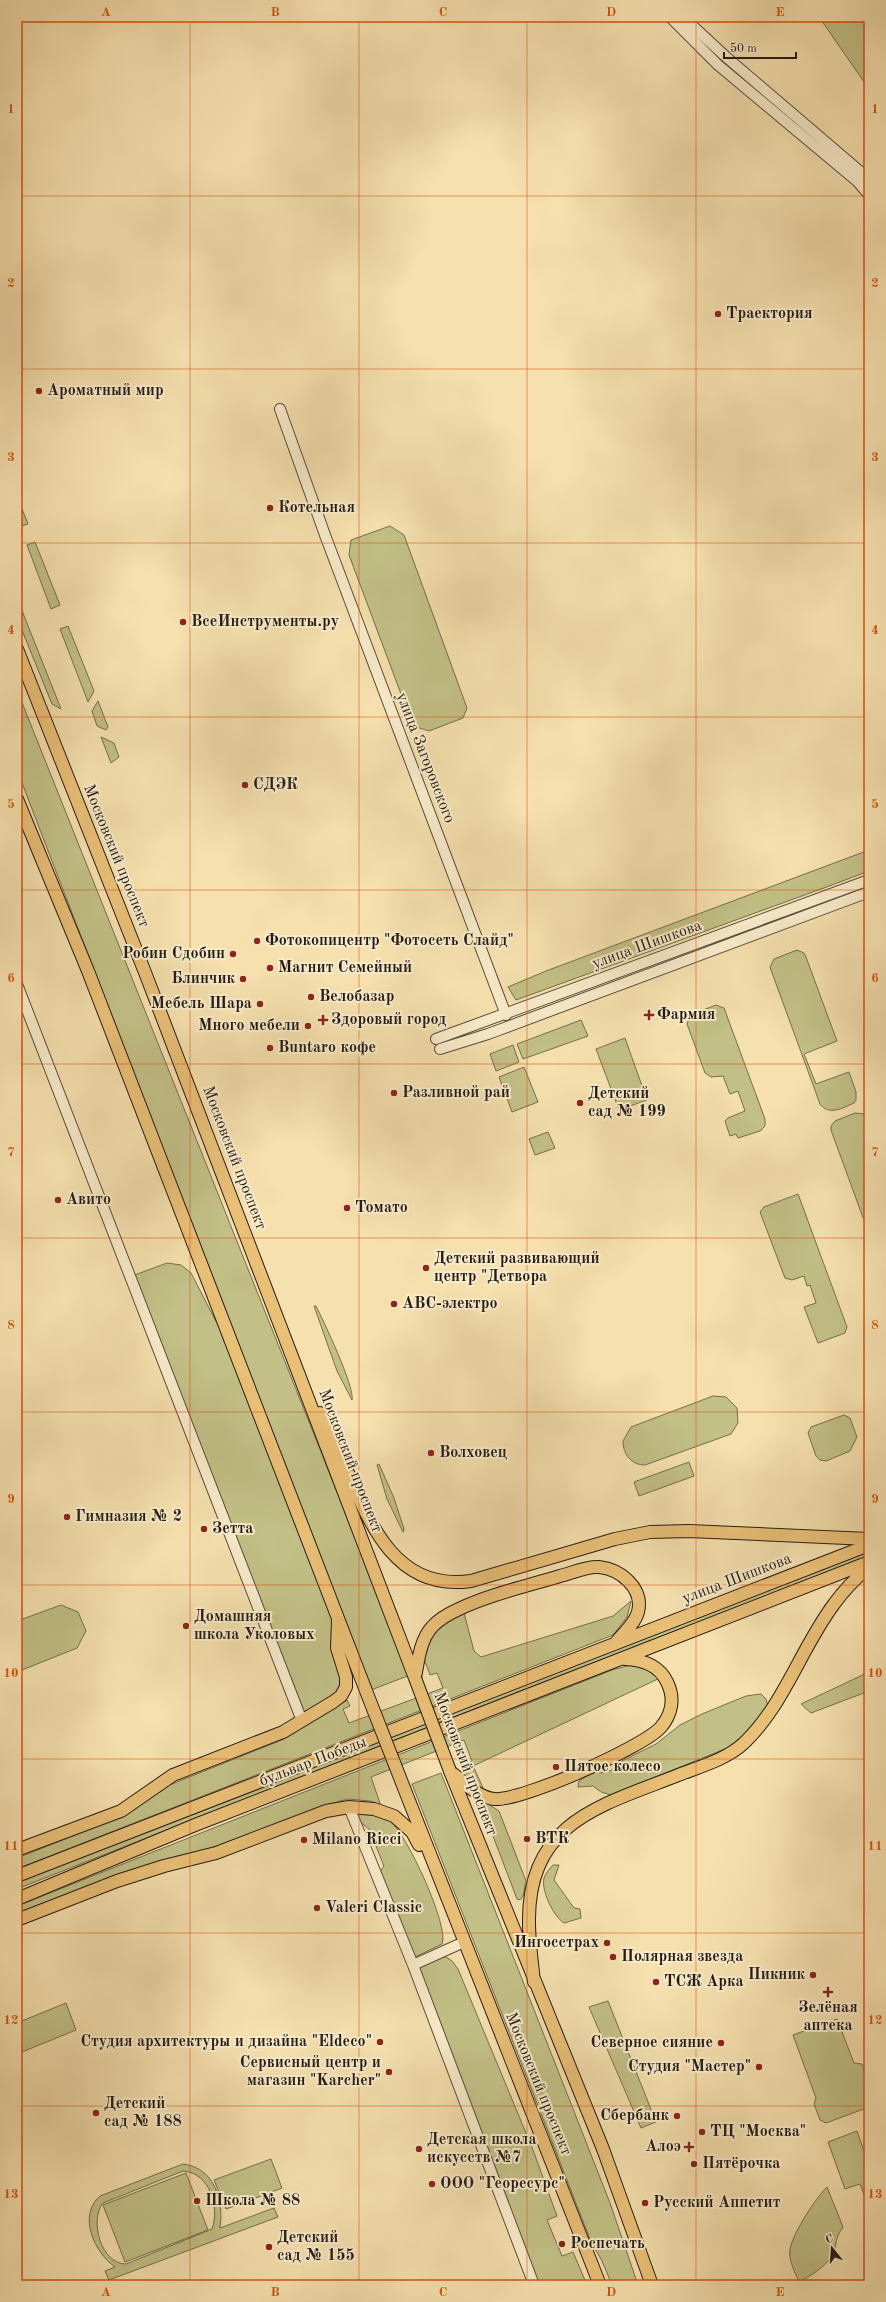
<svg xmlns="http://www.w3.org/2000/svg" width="886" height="2302" font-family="'Old Standard TT',serif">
  <rect width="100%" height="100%" fill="#f5e0ae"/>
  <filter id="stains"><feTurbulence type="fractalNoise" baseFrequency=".005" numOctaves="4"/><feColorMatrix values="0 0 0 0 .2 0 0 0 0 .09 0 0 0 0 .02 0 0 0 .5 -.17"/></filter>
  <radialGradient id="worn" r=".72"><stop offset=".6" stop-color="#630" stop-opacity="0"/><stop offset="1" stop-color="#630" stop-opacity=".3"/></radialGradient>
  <path fill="#c2c086" stroke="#736e4d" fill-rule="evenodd" d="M819,17H869V89Z
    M17,496L28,524L19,527Z
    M390,526L404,535L467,708L463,718L429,731L413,726L349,555L351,540Z
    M35,542L60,605L51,609L27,545Z
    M17,598L61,709L52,704L17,618Z
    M68,626L94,691L88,702L60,629Z
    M17,690L410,1675L371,1690L17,770Z
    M98,701L108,727L106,730L97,726L92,711Z
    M101,737L114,743L119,757L111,763Z
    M869,850V871L832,885L516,1000L508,987L546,971Z
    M797,950L804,953L806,957L837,1041L804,1054L816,1084L849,1072L856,1092V1100L854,1103C843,1108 829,1116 820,1104L771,970L770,967L774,959Z
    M716,1005L724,1008L765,1119V1126L760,1131L738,1138L736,1134L730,1136L725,1121L728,1118L745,1111L738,1091L730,1094L723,1076L711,1077L705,1073L687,1024L690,1015Z
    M581,1020L588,1036L523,1059L517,1044Z
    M625,1038L647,1100L619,1110L596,1049Z
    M513,1045L519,1062L496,1071L490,1054Z
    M524,1067L538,1102L512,1112L499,1077Z
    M855,1113L864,1114L869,1121V1234L831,1130V1126L835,1121Z
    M548,1132L555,1148L535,1155L529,1139Z
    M798,1194L847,1327L845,1333L818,1343L804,1307L816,1303L810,1285L807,1286L804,1276L792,1280L785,1278L760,1212L764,1207Z
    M167,1263L181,1265L191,1273L220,1329L339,1615L346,1687L302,1721L132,1276Z
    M314,1306H316C323,1320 355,1387 352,1400L337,1371Z
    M713,1396L726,1397L737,1408L738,1423L731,1434L645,1465C632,1465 623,1455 623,1441L631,1427Z
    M844,1415L850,1418L857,1437L850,1451L826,1461L820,1460L816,1456L808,1433L811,1427Z
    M689,1462L694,1476L639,1496L634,1482Z
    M379,1464L394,1498L404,1529L403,1532L387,1499L377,1465Z
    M869,1551V1557L362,1753L17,1889V1881Z
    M631,1601L627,1617L613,1635L17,1869V1858L123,1816L167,1786L284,1739L347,1700L350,1706L343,1709L349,1723L443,1688L437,1673L430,1675L423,1656C433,1631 440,1625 464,1613L474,1651L481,1657L613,1616Z
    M61,1605L78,1612L86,1631L77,1648L17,1672V1621Z
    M631,1665L646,1666L660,1678L473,1766L484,1790L472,1785L461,1765L472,1761L464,1740L371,1777L381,1806L370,1801L348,1799L322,1806L221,1845L131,1870L17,1915V1906L612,1670Z
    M869,1672V1691L811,1713L801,1704Z
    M761,1694L766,1699L768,1707L737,1744L611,1795L601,1792L593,1786L578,1787L579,1781L594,1771L600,1773L612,1770L622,1761L656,1744L680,1725L702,1714L746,1696Z
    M441,1773L610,2203L638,2285H612L602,2261L590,2239L412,1784Z
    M482,1800L499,1811L526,1881L523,1896L520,1900L517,1899L480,1802Z
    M361,1812C370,1814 382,1815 390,1821C406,1832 450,1928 442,1944L415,1957L379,1873L384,1866L369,1829L358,1820L357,1816Z
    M553,1865H559L554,1880L574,1908L580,1909L581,1918L564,1923C553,1916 541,1890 544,1878C546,1873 550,1868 553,1865Z
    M446,1957L452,1961L458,1969L533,2150L557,2216L547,2220L562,2256L573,2252L587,2285H539L418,1967L439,1958Z
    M608,2001L656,2122L641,2128L589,2007Z
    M66,2003L76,2030L17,2054V2023Z
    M837,2019L854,2063L862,2064L869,2084V2107L826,2123L820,2120L814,2104L816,2098L793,2035Z
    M857,2131L866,2157L869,2156V2208L860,2184L845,2189L828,2142Z
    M271,2159L282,2188L226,2209L214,2180Z
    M183,2164C215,2168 224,2201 220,2228L274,2208L278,2217L109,2280L105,2271L115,2267C95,2253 77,2216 100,2196ZM183,2171C210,2173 220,2207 212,2229L126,2264C101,2264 89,2220 103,2203Z
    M186,2173L208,2230L125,2262L103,2205Z
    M827,2187L843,2227C834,2240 838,2241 833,2254C829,2264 808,2278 799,2282C795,2272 788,2260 790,2249C793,2233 815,2199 827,2187Z"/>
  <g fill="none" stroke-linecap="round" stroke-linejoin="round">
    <defs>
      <path id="minor" d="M670,17L718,65L858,182L869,195
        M683,17L725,56L869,179
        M280,409L325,535L506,1015
        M17,984L302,1721
        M436,1039L869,880
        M440,1049L488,1034L869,892
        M349,1807L413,1965L534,2285
        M413,1965L464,1942"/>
      <path id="major" d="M17,649L146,975L415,1678
        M17,799L88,971L368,1696
        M320,1413C358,1476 373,1595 471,1581L615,1539L650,1532L689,1531L869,1539
        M415,1678C418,1662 420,1640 432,1627C439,1619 450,1613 459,1609C491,1594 527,1586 560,1576C572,1573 587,1566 599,1567C620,1569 644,1588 638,1612C635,1623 624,1633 617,1641
        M450,1771L603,2149L652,2285
        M451,1772C464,1782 477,1797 494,1799C520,1802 644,1747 661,1727C672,1714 675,1698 667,1682C659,1665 643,1660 625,1659
        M404,1788L600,2285
        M17,1850L121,1811L173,1775L283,1732L333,1702L341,1696L346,1687V1677L337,1648L338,1620
        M17,1876L869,1545
        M17,1899L195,1825L869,1562
        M17,1920L117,1881L164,1866L216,1853L326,1811L349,1807L374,1809L394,1816L412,1832L419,1845
        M534,1982C532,1962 529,1942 529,1922C528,1823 599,1806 676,1776C698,1767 726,1760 744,1743C784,1705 801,1648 834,1604C844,1590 856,1578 869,1567"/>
    </defs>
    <use href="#minor" stroke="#584c3a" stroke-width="12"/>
    <use href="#major" stroke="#241b14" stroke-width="14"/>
    <use href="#minor" stroke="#f8ebca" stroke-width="10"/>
    <use href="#major" stroke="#eac077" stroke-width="12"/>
    <defs>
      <path id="major-bridge" d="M415,1678L450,1771
        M368,1696L404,1788"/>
    </defs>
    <use href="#major-bridge" stroke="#241b14" stroke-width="14" stroke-linecap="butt"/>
    <use href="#major-bridge" stroke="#eac077" stroke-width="12"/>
  </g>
  <path fill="none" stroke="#d4530d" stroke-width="1" stroke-opacity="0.55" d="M190,17V2285M359,17V2285M527,17V2285M696,17V2285M17,196H869M17,369H869M17,543H869M17,717H869M17,890H869M17,1064H869M17,1238H869M17,1412H869M17,1585H869M17,1759H869M17,1933H869M17,2106H869"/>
  <g fill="#8f2418" stroke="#f8ebca" stroke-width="1.5">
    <circle cx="718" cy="314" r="4"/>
    <circle cx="39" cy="391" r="4"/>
    <circle cx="270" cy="508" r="4"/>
    <circle cx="183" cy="622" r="4"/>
    <circle cx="245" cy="785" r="4"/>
    <circle cx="257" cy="941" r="4"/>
    <circle cx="233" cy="954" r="4"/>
    <circle cx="270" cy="968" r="4"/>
    <circle cx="243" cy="979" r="4"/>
    <circle cx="311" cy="997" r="4"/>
    <circle cx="260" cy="1004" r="4"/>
    <path d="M647 1009h4v4h4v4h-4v4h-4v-4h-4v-4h4z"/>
    <path d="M321 1014h4v4h4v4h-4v4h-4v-4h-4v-4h4z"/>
    <circle cx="308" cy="1026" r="4"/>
    <circle cx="270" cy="1048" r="4"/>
    <circle cx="394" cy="1093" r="4"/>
    <circle cx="580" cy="1103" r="4"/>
    <circle cx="58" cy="1200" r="4"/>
    <circle cx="347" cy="1208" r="4"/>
    <circle cx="426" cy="1268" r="4"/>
    <circle cx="394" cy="1304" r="4"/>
    <circle cx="431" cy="1453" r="4"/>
    <circle cx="67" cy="1517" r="4"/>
    <circle cx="204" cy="1529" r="4"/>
    <circle cx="186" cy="1626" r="4"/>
    <circle cx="556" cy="1767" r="4"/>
    <circle cx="527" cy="1839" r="4"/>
    <circle cx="304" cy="1840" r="4"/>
    <circle cx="317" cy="1908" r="4"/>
    <circle cx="607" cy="1943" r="4"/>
    <circle cx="613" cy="1957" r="4"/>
    <circle cx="813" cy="1975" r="4"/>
    <circle cx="656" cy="1982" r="4"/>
    <path d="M826 1986h4v4h4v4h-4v4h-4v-4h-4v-4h4z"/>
    <circle cx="380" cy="2042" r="4"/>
    <circle cx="721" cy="2043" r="4"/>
    <circle cx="759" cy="2067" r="4"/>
    <circle cx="389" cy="2072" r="4"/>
    <circle cx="96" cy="2113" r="4"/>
    <circle cx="677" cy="2116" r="4"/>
    <circle cx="702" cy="2132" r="4"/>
    <path d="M687 2141h4v4h4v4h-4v4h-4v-4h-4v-4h4z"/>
    <circle cx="419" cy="2149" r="4"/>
    <circle cx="694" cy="2164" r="4"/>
    <circle cx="432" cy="2184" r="4"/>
    <circle cx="197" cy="2201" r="4"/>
    <circle cx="645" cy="2203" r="4"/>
    <circle cx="562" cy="2244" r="4"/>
    <circle cx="269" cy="2247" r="4"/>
  </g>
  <g text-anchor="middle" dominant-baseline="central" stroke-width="4" stroke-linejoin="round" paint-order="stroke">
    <g font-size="16" font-weight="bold" fill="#241b14" stroke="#f8ebca" text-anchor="start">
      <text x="726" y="314">Траектория</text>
      <text x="47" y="391">Ароматный мир</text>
      <text x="278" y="508">Котельная</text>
      <text x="191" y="622">ВсеИнструменты.ру</text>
      <text x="253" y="785">СДЭК</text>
      <text x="265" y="941">Фотокопицентр "Фотосеть Слайд"</text>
      <text x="225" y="954" text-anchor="end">Робин Сдобин</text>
      <text x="278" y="968">Магнит Семейный</text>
      <text x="235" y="979" text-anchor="end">Блинчик</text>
      <text x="319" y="997">Велобазар</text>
      <text x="252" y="1004" text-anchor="end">Мебель Шара</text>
      <text x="657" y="1015">Фармия</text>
      <text x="331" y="1020">Здоровый город</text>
      <text x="300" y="1026" text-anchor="end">Много мебели</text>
      <text x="278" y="1048">Buntaro кофе</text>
      <text x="402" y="1093">Разливной рай</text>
      <text x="588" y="1094">Детский<tspan x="588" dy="18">сад № 199</tspan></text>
      <text x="66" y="1200">Авито</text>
      <text x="355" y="1208">Томато</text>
      <text x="434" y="1259">Детский развивающий<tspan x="434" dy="18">центр "Детвора</tspan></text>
      <text x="402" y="1304">АВС-электро</text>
      <text x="439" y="1453">Волховец</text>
      <text x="75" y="1517">Гимназия № 2</text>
      <text x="212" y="1529">Зетта</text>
      <text x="194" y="1617">Домашняя<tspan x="194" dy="18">школа Уколовых</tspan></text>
      <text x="564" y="1767">Пятое колесо</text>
      <text x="535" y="1839">ВТК</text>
      <text x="312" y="1840">Milano Ricci</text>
      <text x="325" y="1908">Valeri Classic</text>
      <text x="599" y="1943" text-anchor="end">Ингосстрах</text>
      <text x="621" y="1957">Полярная звезда</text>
      <text x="805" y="1975" text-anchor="end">Пикник</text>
      <text x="664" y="1982">ТСЖ Арка</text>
      <text x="828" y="2008" text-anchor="middle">Зелёная<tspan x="828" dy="18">аптека</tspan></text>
      <text x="372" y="2042" text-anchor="end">Студия архитектуры и дизайна "Eldeco"</text>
      <text x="713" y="2043" text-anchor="end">Северное сияние</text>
      <text x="381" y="2063" text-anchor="end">Сервисный центр и<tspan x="381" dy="18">магазин "Karcher"</tspan></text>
      <text x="751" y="2067" text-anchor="end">Студия "Мастер"</text>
      <text x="104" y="2104">Детский<tspan x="104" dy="18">сад № 188</tspan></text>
      <text x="669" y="2116" text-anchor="end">Сбербанк</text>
      <text x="710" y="2132">ТЦ "Москва"</text>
      <text x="427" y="2140">Детская школа<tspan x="427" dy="18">искусств №7</tspan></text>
      <text x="681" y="2147" text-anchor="end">Алоэ</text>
      <text x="702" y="2164">Пятёрочка</text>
      <text x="440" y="2184">ООО "Георесурс"</text>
      <text x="205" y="2201">Школа № 88</text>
      <text x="653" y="2203">Русский Аппетит</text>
      <text x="277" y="2238">Детский<tspan x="277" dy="18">сад № 155</tspan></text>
      <text x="570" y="2244">Роспечать</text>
    </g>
    <g font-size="16" fill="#241b14" stroke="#f8ebca">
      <text transform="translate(425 758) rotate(69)">улица Загоровского</text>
      <text transform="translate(116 856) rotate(68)">Московский проспект</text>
      <text transform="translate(647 945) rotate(-20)">улица Шишкова</text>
      <text transform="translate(234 1158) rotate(69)">Московский проспект</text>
      <text transform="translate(350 1461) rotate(69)">Московский проспект</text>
      <text transform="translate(737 1579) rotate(-21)">улица Шишкова</text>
      <text transform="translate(313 1762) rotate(-21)">бульвар Победы</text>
      <text transform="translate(465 1764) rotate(69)">Московский проспект</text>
      <text transform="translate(538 2084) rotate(68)">Московский проспект</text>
    </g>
  </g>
  <rect width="886" height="2302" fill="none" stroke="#f5e0ae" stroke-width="44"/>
  <g transform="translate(832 2248) rotate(343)" stroke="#f8ebca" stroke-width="3" paint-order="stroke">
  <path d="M0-3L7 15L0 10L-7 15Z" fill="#241b14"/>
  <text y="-6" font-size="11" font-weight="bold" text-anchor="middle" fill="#241b14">С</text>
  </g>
  <path d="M724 52v6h72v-6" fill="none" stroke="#241b14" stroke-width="2"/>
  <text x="730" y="52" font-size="12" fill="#241b14" stroke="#f8ebca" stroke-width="3" paint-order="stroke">50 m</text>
  <rect x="22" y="22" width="842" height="2258" fill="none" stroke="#d4530d" stroke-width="1.5"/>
  <g font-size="13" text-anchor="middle" font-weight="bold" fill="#d4530d">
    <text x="106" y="16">A</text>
    <text x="275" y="16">B</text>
    <text x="443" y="16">C</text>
    <text x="611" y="16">D</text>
    <text x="780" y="16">E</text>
    <text x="11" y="113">1</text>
    <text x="875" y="113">1</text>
    <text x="11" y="287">2</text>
    <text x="875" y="287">2</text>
    <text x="11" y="461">3</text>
    <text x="875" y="461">3</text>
    <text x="11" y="634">4</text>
    <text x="875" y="634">4</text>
    <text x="11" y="808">5</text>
    <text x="875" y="808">5</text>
    <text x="11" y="982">6</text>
    <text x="875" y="982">6</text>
    <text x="11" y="1156">7</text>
    <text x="875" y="1156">7</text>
    <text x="11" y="1329">8</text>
    <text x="875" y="1329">8</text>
    <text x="11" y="1503">9</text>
    <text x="875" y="1503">9</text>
    <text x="11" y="1677">10</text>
    <text x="875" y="1677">10</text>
    <text x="11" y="1850">11</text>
    <text x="875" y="1850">11</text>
    <text x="11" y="2024">12</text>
    <text x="875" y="2024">12</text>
    <text x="11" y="2198">13</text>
    <text x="875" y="2198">13</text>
    <text x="106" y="2296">A</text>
    <text x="275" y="2296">B</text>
    <text x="443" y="2296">C</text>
    <text x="611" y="2296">D</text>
    <text x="780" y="2296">E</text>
  </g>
  <rect width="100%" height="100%" filter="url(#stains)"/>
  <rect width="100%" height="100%" fill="url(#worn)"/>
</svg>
